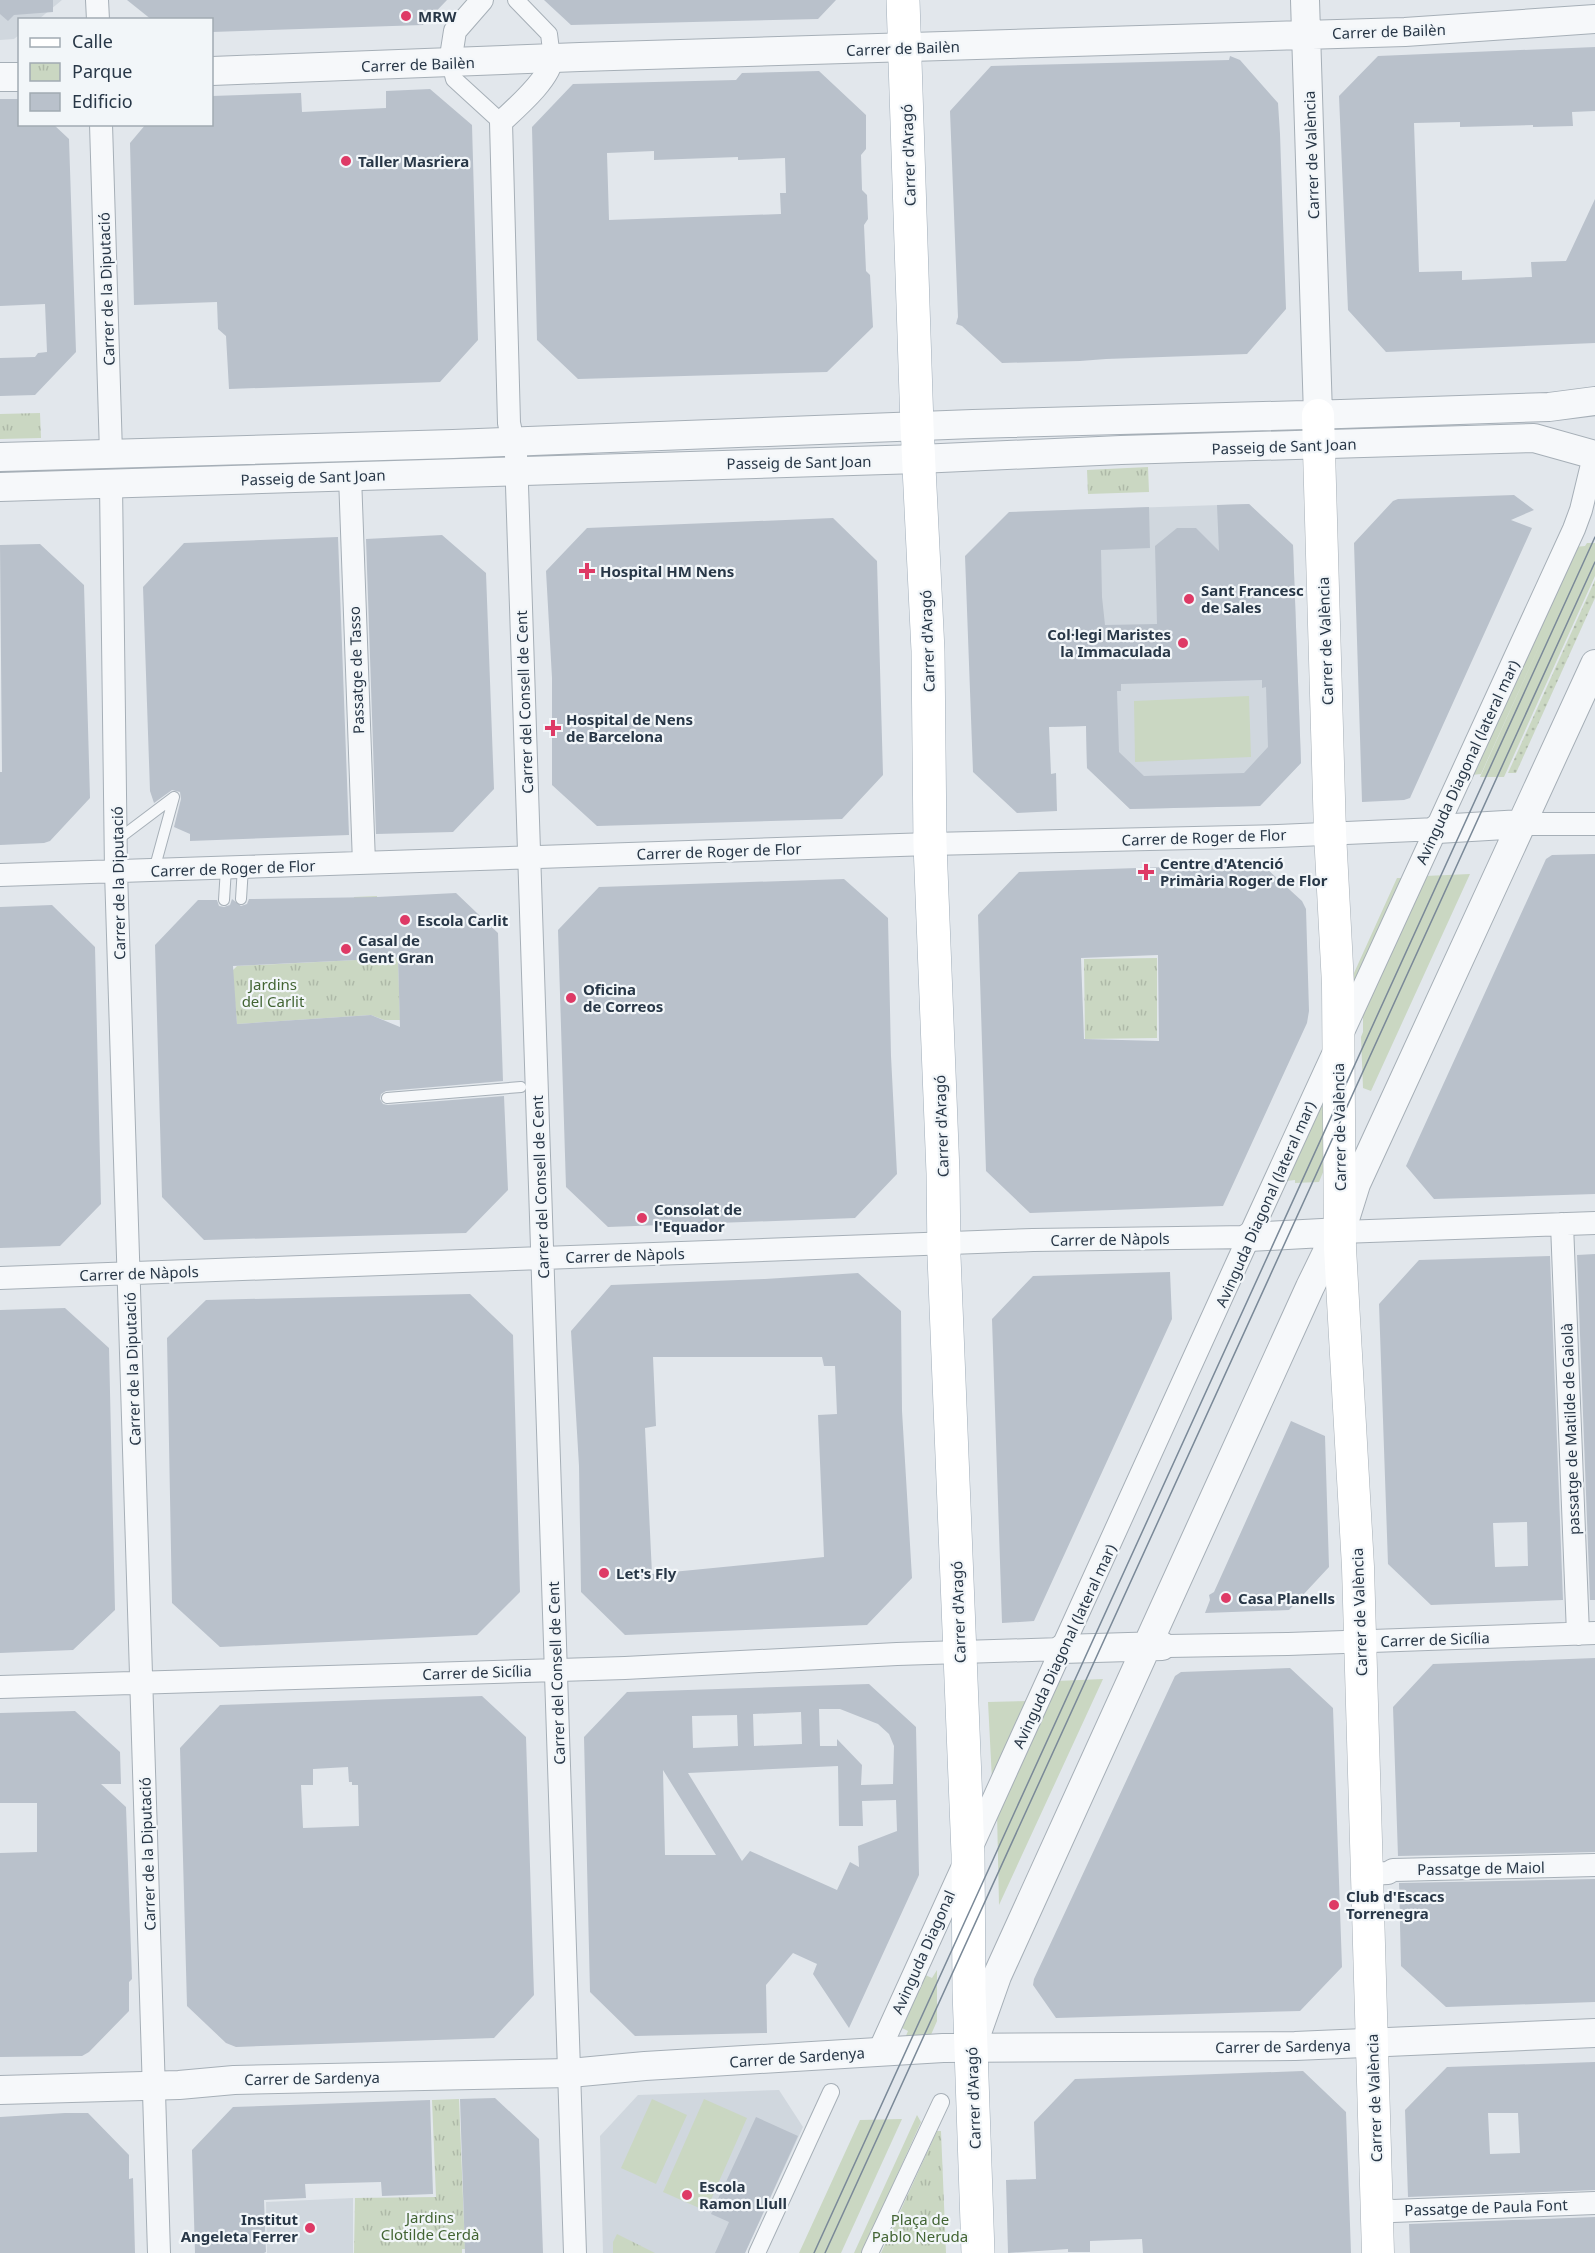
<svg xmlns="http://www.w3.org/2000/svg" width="1595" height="2253" font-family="'Noto Sans',sans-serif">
  <defs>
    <pattern id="park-tufts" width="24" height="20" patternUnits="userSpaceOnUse" patternTransform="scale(1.5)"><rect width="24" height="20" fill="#cad7c2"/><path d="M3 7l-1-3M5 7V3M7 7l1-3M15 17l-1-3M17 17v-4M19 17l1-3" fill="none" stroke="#aeb9a8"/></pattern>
    <pattern id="garden-dots" width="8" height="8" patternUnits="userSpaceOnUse" patternTransform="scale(1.5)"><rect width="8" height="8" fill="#cad7c2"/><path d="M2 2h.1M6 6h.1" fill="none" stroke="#aeb9a8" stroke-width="1.8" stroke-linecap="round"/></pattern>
  </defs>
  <rect width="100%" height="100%" fill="#e2e7ec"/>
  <path fill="#d0d7de" d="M0,0H62L39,19L20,20L19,35L14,39L0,40Z
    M1249,504L1293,545L1301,763L1260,806L1130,809L1087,768L1086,726L1054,727V709L1071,510Z
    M779,2090L803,2127L745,2253H603L600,2136L638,2095Z
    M353,2198V2253H267L266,2202Z"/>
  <path fill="#cad7c2" d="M1587,543H1595V576L1504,777H1480L1552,618L1481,774L1471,775L1575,547L1585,546Z
    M1249,696L1251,757L1135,762L1134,701Z
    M1470,874L1371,1091L1363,1088L1361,1037L1363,1032V1012L1425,876Z
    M1397,878H1405L1356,981L1353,979L1354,973Z
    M1324,1097L1326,1165L1319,1182L1295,1183V1180L1286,1181Z
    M1103,1679L999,1905L997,1812L1057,1681Z
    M1031,1701L992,1780L988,1702Z
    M937,1970V2021L930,2037L905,2038L908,2031L900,2027L923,1974L932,1978Z
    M652,2099L687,2115L656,2184L621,2168Z
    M704,2099L747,2118L706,2211L663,2192Z
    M917,2115L921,2122L862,2253H854Z
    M902,2119L841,2253H799L860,2120Z"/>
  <path fill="url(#park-tufts)" d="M40,413L41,438L0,439V414Z
    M1148,467L1149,492L1088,494L1087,470Z
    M377,896L380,959L398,958L400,1020H384L371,1015L237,1024L232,971L237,966L356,960L354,897Z
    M1157,958V1038L1085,1039L1084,959Z
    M459,2099L465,2249H462V2253H354L355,2198L436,2197L432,2100Z
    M937,2131H941L946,2253H881Z
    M617,2234L655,2253H613V2242Z"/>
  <path fill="url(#garden-dots)" d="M1595,580V598L1516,773H1508Z"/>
  <path fill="#b9c1cb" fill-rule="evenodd" d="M0,0H53V12L14,15L8,21L0,14Z
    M127,0H447L423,25L212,32V20H152Z
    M544,0H836L818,19L571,25Z
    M1595,47V111L1572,112L1573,126L1533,127V125L1460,127V122L1414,123L1419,272L1462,271V280L1532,277L1531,262L1566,261L1595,199V343L1386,352L1348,310L1339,96L1378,56Z
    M1230,56L1240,60L1278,103L1280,134L1286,309L1247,354L1106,359L1080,361L1002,363L962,326L956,324L958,317L950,111L991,66L1229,60Z
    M819,71L866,115V149L861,155L862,190L867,195L868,219L864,225L866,271L870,275L873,327L827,372L578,379L537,340L532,127L573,84L736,80L742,73ZM654,151V160L738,157V160L785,158L786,193H780L781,214L609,220L607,153Z
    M430,89L472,125L478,340L440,382L229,389L226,336L218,329L217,302L134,305L130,143L146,124H212V96L301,93L302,112L386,108V91Z
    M0,99H20V124H53L69,139L76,352L35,395L0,396V358L35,357L38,353L47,352L45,304L0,306Z
    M1514,495L1534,510L1511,520L1532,528L1410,798L1404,800L1362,802L1354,543L1393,501L1398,499Z
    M1249,504L1293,545L1301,763L1260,806L1130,809L1087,768L1086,726L1049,727L1051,774L1056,773L1057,811L1017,813L973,772L965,556L1009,512L1149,507L1150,548L1101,550L1102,597L1105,625L1157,624L1155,546L1177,528H1196L1219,551L1217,505ZM1262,680V688L1266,687L1268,747L1244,773L1144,776L1119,752L1117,691H1121V684Z
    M833,518L877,561L883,775L842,819L597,826L552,785V678L546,571L587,528Z
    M442,535L486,573L494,789L453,832L376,834L366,539Z
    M338,537L349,835L190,841V834L174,827L181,799L180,792L172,790L154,803L150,791L143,587L184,543Z
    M40,544L84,585L90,798L50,841L44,843L0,845V772H2L0,545Z
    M1595,854V1194L1434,1199L1406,1166L1546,859L1552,855Z
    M1255,864L1266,868L1302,901L1306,909L1309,1011L1307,1023L1223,1206L1030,1213L986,1171L978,915L1019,872ZM1158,955L1159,1041L1084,1039L1081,958Z
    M844,879L888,918L891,1056L897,1174L855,1218L608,1227L566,1187L558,930L599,887Z
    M456,893L498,933L503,1081L386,1091L381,1094L380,1099L383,1104L388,1105L504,1096L508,1190L466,1233L204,1240L162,1197L155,945L198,900H217L219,906L224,907L230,905L232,899L241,906L247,904L249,899L377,897ZM398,958L400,1027L371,1015L237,1024L233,966Z
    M52,905L95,947L101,1204L60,1246L0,1248V907Z
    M1595,1254V1600H1590L1577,1255Z
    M1550,1256L1563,1600L1431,1605L1388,1564L1379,1304L1419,1260ZM1527,1522L1528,1566L1495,1567L1493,1523Z
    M1170,1272L1172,1319L1034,1621L1002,1623L992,1319L1033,1276Z
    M858,1273L901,1311L902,1411L912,1578L867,1625L625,1635L581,1592L579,1466L571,1331L611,1285L765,1279ZM653,1357H822L824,1366H835L837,1414L818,1415L824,1557L652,1574L645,1428L656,1426Z
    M470,1294L513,1335L520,1592L477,1635L220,1647L172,1603L167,1338L206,1300Z
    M65,1308L109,1348L115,1610L73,1650L0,1653V1310Z
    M1291,1421L1325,1436L1329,1567L1289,1610L1205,1613L1210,1600L1209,1595L1214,1592Z
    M1595,1658V1852L1398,1856L1393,1707L1433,1664Z
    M1290,1668L1333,1708L1342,1967L1300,2011L1056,2018L1033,1985L1034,1979L1175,1676L1181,1672Z
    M869,1684L916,1727L919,1875L849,2028L813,1974L817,1964L793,1953L766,1985L767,2033L635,2036L590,1992L584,1737L627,1692ZM819,1709H840L878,1724L889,1734L894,1746L893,1784L861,1785L862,1765L837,1739V1746H820ZM801,1712L802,1744L754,1746L753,1714ZM737,1715L738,1746L693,1748L692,1716ZM838,1766L839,1826H863L862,1801L896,1800L897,1831L858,1846L859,1867L850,1862L837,1890L750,1851L742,1861L688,1773ZM663,1770L716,1855H665Z
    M482,1696L526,1737L534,1995L494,2038L236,2047L226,2043L187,2006L180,1748L220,1705ZM348,1767L349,1782H352V1785H358L359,1826L303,1828L301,1785H313V1769Z
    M75,1711L120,1752L121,1784H101L126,1807L132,1979L129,1982V2011L89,2052L82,2056L0,2057V1853L37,1852V1803H0V1713Z
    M1595,1879V2002L1446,2007L1401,1966L1399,1883Z
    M1595,2062V2190L1408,2197L1405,2110L1447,2067ZM1488,2113H1518L1520,2153L1490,2154Z
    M1303,2071L1346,2112L1351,2253H1143L1142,2239L1090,2241V2252H1068V2249L1008,2253L1006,2180L1036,2179L1034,2122L1075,2079Z
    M495,2098L539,2139L543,2253H465L460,2099Z
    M430,2100L433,2194L382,2196L381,2182L305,2184L306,2198L264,2200L266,2252L264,2253H195L192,2150L233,2107Z
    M65,2113H88L129,2155V2179L133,2178L135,2253H0V2117Z
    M756,2117L798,2136L745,2253H715L729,2222L711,2214Z
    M1595,2217V2253H1410L1409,2224Z"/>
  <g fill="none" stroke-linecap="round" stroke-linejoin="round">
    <defs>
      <path id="service" d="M117,840L174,797
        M154,870L174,797
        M241,899L243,867
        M224,900L226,868
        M387,1098L521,1087"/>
      <path id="pedestrian" d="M516,0L549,34L552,58
        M450,63L454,79L501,122
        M757,2253L831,2092
        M870,2253L941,2102"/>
      <path id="minor" d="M97,0L98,20
        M552,58C551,78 516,108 501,122L509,423L516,455L575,2253
        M450,63L455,31L482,0
        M101,124L111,453
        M350,476L364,863
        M111,484L116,871L159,2253
        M1522,824H1595
        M0,875L930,844L1278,836L1437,829
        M1562,1224L1578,1634
        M1341,1232L1595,1223
        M0,1278L1033,1240L1249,1237
        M1167,1646L1288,1644L1595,1633
        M0,1687L625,1668L897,1654L1062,1649
        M1367,1874L1388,1873L1393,1870L1595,1865
        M879,2051L1243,1250L1574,529L1581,510L1595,452
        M1377,2209L1393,2211L1595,2203"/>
      <path id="tertiary" d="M1305,0L1318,415
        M212,71L580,57L1405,32L1595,19
        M0,77H20
        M0,457L453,444L973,424L1341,414L1549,407L1595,401
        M0,487L919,459L1121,450L1534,438L1595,455
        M1437,829L1522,824
        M1249,1237L1341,1232
        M1062,1649L1162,1646
        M973,2044L997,1976L1310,1287L1329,1248L1341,1232L1356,1184L1595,664
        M0,2090L179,2085L234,2080L570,2073L645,2066L943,2048L1295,2046L1595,2033"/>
      <path id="secondary" d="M1318,415L1330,833L1338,985L1340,1248L1358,1567L1378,2253"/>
      <path id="primary" d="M903,0L917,426L928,651L930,844L943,1173L944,1256L968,1854L969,1990L978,2253"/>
    </defs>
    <use href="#service" stroke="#a6afb7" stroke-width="12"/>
    <use href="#pedestrian" stroke="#a6afb7" stroke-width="18"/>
    <use href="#minor" stroke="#a6afb7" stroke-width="24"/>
    <use href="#tertiary" stroke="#a6afb7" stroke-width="30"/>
    <use href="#secondary" stroke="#a6afb7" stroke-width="33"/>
    <use href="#primary" stroke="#a0adb9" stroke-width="34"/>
    <use href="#service" stroke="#f6f8fa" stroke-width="10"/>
    <use href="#pedestrian" stroke="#f6f8fa" stroke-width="16"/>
    <use href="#minor" stroke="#f6f8fa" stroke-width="22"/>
    <use href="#tertiary" stroke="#f6f8fa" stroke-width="28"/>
    <use href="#secondary" stroke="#fff" stroke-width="32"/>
    <use href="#primary" stroke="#fff" stroke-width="33"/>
    <path stroke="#7a8998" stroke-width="1.5" d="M814,2253L1595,537
      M825,2253L1595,562"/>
  </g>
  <g fill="#de3a66" stroke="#f2f6f9" stroke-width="2">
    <circle cx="406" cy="16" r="6"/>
    <circle cx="346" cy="161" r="6"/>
    <path d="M584 562h6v6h6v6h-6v6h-6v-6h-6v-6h6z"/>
    <circle cx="1189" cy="599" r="6"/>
    <circle cx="1183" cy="643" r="6"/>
    <path d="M550 719h6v6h6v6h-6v6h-6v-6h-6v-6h6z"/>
    <path d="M1143 863h6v6h6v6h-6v6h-6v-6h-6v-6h6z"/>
    <circle cx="405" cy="920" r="6"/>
    <circle cx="346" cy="949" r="6"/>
    <circle cx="571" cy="998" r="6"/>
    <circle cx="642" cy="1218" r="6"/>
    <circle cx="604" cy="1573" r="6"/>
    <circle cx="1226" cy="1598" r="6"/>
    <circle cx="1334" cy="1905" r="6"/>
    <circle cx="687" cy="2195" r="6"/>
    <circle cx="310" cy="2228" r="6"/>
  </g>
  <g text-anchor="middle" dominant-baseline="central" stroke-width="4.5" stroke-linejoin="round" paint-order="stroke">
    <g font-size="15" font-weight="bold" fill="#283747" stroke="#f2f6f9" text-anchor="start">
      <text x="418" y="16">MRW</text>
      <text x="358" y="161">Taller Masriera</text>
      <text x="600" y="571">Hospital HM Nens</text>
      <text x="1201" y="590">Sant Francesc<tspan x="1201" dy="17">de Sales</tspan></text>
      <text x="1171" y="634" text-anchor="end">Col·legi Maristes<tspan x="1171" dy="17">la Immaculada</tspan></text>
      <text x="566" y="719">Hospital de Nens<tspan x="566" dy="17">de Barcelona</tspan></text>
      <text x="1160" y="863">Centre d'Atenció<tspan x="1160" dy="17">Primària Roger de Flor</tspan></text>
      <text x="417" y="920">Escola Carlit</text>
      <text x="358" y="940">Casal de<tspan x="358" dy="17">Gent Gran</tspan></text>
      <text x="583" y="989">Oficina<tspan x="583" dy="17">de Correos</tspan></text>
      <text x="654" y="1209">Consolat de<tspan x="654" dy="17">l'Equador</tspan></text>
      <text x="616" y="1573">Let's Fly</text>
      <text x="1238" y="1598">Casa Planells</text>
      <text x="1346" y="1896">Club d'Escacs<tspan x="1346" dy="17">Torrenegra</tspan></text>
      <text x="699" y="2186">Escola<tspan x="699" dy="17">Ramon Llull</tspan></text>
      <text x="298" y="2219" text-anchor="end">Institut<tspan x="298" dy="17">Angeleta Ferrer</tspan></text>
    </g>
    <g font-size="15" fill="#283747" stroke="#f2f6f9">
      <text transform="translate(1389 31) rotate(-2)">Carrer de Bailèn</text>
      <text transform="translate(903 48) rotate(-2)">Carrer de Bailèn</text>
      <text transform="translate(418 64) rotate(-2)">Carrer de Bailèn</text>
      <text transform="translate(908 155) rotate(-92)">Carrer d'Aragó</text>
      <text transform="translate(1311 155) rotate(-92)">Carrer de València</text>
      <text transform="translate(106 289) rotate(-92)">Carrer de la Diputació</text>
      <text transform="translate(1284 446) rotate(-2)">Passeig de Sant Joan</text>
      <text transform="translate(799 462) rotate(-1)">Passeig de Sant Joan</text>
      <text transform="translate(313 477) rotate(-2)">Passeig de Sant Joan</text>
      <text transform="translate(927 641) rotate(-92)">Carrer d'Aragó</text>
      <text transform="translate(1325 641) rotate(-92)">Carrer de València</text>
      <text transform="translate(356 670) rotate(-92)">Passatge de Tasso</text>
      <text transform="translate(524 702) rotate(-92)">Carrer del Consell de Cent</text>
      <text transform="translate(1467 762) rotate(-65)">Avinguda Diagonal (lateral mar)</text>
      <text transform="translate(1204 837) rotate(-2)">Carrer de Roger de Flor</text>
      <text transform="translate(719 851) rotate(-2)">Carrer de Roger de Flor</text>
      <text transform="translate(233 868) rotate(-2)">Carrer de Roger de Flor</text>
      <text transform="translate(118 883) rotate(-91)">Carrer de la Diputació</text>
      <text transform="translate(941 1126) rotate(-92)">Carrer d'Aragó</text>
      <text transform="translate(1339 1127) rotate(-91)">Carrer de València</text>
      <text transform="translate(540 1187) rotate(-92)">Carrer del Consell de Cent</text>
      <text transform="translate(1265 1204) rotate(-66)">Avinguda Diagonal (lateral mar)</text>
      <text transform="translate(1110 1239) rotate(-1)">Carrer de Nàpols</text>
      <text transform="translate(625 1255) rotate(-2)">Carrer de Nàpols</text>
      <text transform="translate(139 1273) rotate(-2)">Carrer de Nàpols</text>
      <text transform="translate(132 1369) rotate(-92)">Carrer de la Diputació</text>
      <text transform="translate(1570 1429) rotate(-92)">passatge de Matilde de Gaiolà</text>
      <text transform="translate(958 1612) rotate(-92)">Carrer d'Aragó</text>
      <text transform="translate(1359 1612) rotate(-92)">Carrer de València</text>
      <text transform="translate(1435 1639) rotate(-2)">Carrer de Sicília</text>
      <text transform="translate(1064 1646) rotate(-65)">Avinguda Diagonal (lateral mar)</text>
      <text transform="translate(477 1672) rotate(-2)">Carrer de Sicília</text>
      <text transform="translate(556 1673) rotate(-92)">Carrer del Consell de Cent</text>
      <text transform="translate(147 1854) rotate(-92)">Carrer de la Diputació</text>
      <text transform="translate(1481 1868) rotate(-1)">Passatge de Maiol</text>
      <text transform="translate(923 1952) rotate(-66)">Avinguda Diagonal</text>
      <text transform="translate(1283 2046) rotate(-1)">Carrer de Sardenya</text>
      <text transform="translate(797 2057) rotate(-4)">Carrer de Sardenya</text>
      <text transform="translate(312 2078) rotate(-1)">Carrer de Sardenya</text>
      <text transform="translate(973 2098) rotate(-92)">Carrer d'Aragó</text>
      <text transform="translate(1374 2098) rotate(-92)">Carrer de València</text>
      <text transform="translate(1486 2207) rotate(-2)">Passatge de Paula Font</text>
    </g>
    <g font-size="15" fill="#426433" stroke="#f2f6f9">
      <text x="273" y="984">Jardins<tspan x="273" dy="17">del Carlit</tspan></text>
      <text x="430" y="2217">Jardins<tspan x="430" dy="17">Clotilde Cerdà</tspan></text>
      <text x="920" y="2219">Plaça de<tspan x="920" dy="17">Pablo Neruda</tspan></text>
    </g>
  </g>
  <rect x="18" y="18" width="195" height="108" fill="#f2f6f9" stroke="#a1aab2" stroke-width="1.5"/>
  <rect x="30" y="38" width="30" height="9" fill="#ffffff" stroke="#a1aab2" stroke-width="1.5"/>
  <text x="72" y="48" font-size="18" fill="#283747">Calle</text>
  <rect x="30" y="63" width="30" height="18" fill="url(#park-tufts)" stroke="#a1aab2" stroke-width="1.5"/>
  <text x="72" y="78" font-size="18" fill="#283747">Parque</text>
  <rect x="30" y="93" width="30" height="18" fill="#b9c1cb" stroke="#a1aab2" stroke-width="1.5"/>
  <text x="72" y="108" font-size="18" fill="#283747">Edificio</text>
</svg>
